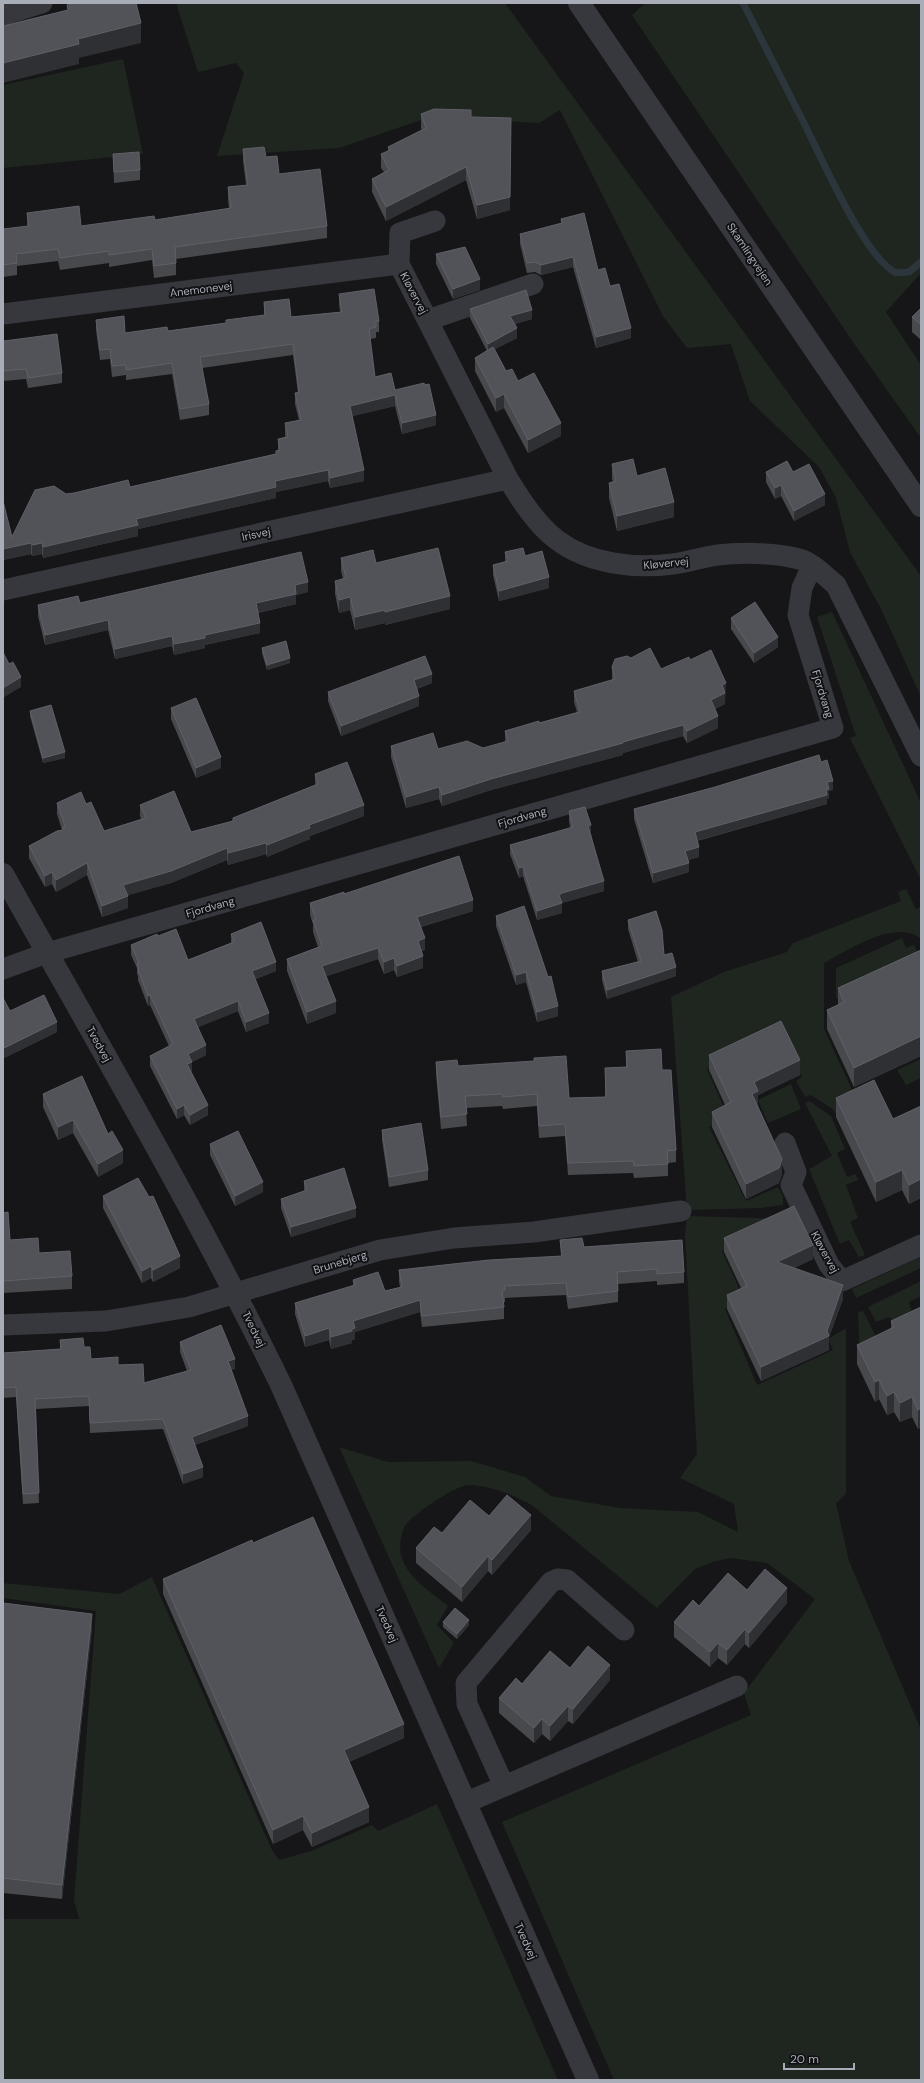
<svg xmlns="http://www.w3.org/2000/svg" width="924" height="2083" font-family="'DM Sans',sans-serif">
  <rect width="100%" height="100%" fill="#161618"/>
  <path fill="#1e261f" d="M176,3H505L921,576V697L882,611L850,552L836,498L819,467L750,401L731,344L687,348L663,316L560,110L539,123L430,117L339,148L217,156L244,73L236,63L198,72Z
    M645,3H921V273L886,312L921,365V438L855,345L632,15Z
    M123,59L143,154L3,168V85Z
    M832,612L921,803V880L850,738L856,736L817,617Z
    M906,889L916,909L920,907L921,909V939C895,918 849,950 824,963V1029L858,1103L836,1115L834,1110L811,1095L805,1097L796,1081L802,1077L780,1033L707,1069L728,1117L709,1127L746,1201L778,1187L783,1196V1205L761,1208L687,1210L671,997L724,972L787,952L793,943L901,901L898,892Z
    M902,938L906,948L914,945L919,955L840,1003L836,997V968Z
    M921,1059V1078L906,1085L897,1070Z
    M791,1084L801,1109L768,1123L758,1100Z
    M809,1101L831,1116L845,1149L837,1153L847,1177L855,1174L858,1180L846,1185L858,1218L850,1222L865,1255L859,1257L849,1240L840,1244L809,1169L832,1156L805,1103Z
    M687,1216L792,1219L722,1251L743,1297L725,1309L757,1385L833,1350L828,1339L846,1328V1494L836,1503L849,1561L921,1730V2080H614L502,1822L751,1715L744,1693L815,1599L767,1563L730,1558L713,1562L695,1569L657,1608L533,1506C514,1495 492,1486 469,1485C456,1485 417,1512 407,1523C401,1530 399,1546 401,1555C407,1578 431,1592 448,1606L437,1625L454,1643L439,1668L339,1447L388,1462L471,1461L525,1477L551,1496L620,1508L698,1512L738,1532L734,1504L680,1478L697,1454L685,1235Z
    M921,1257V1268L856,1298L852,1289Z
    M921,1281V1296L909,1302L912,1312L894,1324L890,1317L876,1322L868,1307Z
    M863,1311L882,1349L860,1365L858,1312Z
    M152,1577L272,1850L279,1860L311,1851L372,1825L378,1831L437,1804L558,2080H3V1919H79L74,1900L96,1611L3,1598V1583L119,1594Z"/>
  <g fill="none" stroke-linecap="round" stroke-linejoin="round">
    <path stroke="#2c353c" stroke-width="7" d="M743,3C762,41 782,79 801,117C819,152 863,256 896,273L909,272L921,262"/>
    <path stroke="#37383d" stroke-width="21" d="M3,15L42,3
      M435,221L400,233L399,264L508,479C521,500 536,524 557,540C589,564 634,569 673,564C688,562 703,557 718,555C741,552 777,553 799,559C812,562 826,577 836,585L921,756
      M3,314L399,264
      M428,320L533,284
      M3,590L508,479
      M3,969L47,953L833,728L798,615L802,588L812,566
      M785,1143L796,1172L791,1185L829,1265L842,1281L921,1245
      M3,1325L106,1321L189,1307L380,1250L454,1238L534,1232L681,1211
      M504,1786L467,1704L466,1683L551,1582L558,1579L567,1580L624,1630
      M465,1803L737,1686"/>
    <path stroke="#37383d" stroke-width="22" d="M579,3L921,506
      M3,874C98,1044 197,1212 282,1387L588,2080"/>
  </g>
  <path fill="#47494d" d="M421,114L471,117L510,210L477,219L466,180L386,221L372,192V179L384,172L381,168V154L388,151V147L422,130L421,128Z
    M243,149L266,157L279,174L327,226V238L176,259V275L154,278L152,260L109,267V263L60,270L58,261L17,266V275L3,277V229L27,226V213L81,226L155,220L229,209L228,199V187L246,185L243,161Z
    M113,154L140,170V180L114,183Z
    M561,219L610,286L631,338L596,348L573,267L541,275L535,272L527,273L520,244V234L561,224Z
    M436,254L480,290L453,299L436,264Z
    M339,294L379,321V332H376V338L370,339L375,377L395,390L436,425L402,434L395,406L352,416L364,481L330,488L328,481L276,492V498L138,529V536L43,558L42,554L32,556L31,554L3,560V501L12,537L66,494L130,487L276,454V451L278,450V439L285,437V423L299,420L295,404V393H298L293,355L202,368L209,404V415L180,420L172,374L126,380V375L112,377L110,359L100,360L96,330V320L125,333L168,331L226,323L264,315V302L291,317L340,312L339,305Z
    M921,308V340L912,332V317Z
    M470,309L532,319L515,324L517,338L495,349L506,371L518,381L561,436L528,453L504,408L496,412L475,371V358L487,351L470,318Z
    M3,338L4,341L62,373V383L28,388L26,379L3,381Z
    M612,464L637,476L674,517L617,531L609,498V483L613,482L612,479Z
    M766,472L825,505L794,521L781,496L775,499L766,482Z
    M505,552L525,556L549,588L499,601L493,575V565L505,562Z
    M341,558L376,563L450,609L385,625V623L355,630L350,610L339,613L335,594V581L343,579L341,571Z
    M308,592L296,595V604L258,613L260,633L205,645V648L174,655L172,646L115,659L108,630L45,645L38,616V605Z
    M731,618L778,647L754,663L731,629Z
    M262,648L290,663L267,670L262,653Z
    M631,658L661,669L690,660L726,694H725V704L715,709L718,728L687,743L683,736L623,753V755L491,790L442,806L439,799L406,808L391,757V746L438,749L483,748L505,742V731L539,723L577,712L574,702V691L612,680V667Z
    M432,683L417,689L419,706L341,736L328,701V692Z
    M171,708L221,768L196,778L171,719Z
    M30,711L65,758L43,763L30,716Z
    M821,762L833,790L829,791V798L827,799V804L697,841L699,857L688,860L689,872L653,883L634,819V809Z
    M315,774L364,816L310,836V839L267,857L266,854L228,865L227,860L171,883L127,895L128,908L102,917L87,875L56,892L52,884L45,887L29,858V846L62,830L57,814V803L86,804L104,831L141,819L140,816V805L191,832L233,821V818L315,785Z
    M569,811L591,834L604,891L562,903V913L537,920L523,876L519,878L510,854V845L570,828L569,821Z
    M344,894L473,911L421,927L425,950L422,951L423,968L397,977L394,970L384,974L378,959L326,976L336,1013L307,1024L287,971V959L318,947L313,932V924L310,915V903Z
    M496,916L558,1016L537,1022L526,982L516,985L496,926Z
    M628,920L664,955L676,976L607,999L602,980V971L638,962L628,929Z
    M231,934L276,971L255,979L269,1023L246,1032L238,1011L198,1027L206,1055L192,1062V1072H191L208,1115L190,1125L184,1115L177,1119L150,1066V1056L169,1046L150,1005L148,1006L138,980V976L137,974V968L131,955V945L158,936L188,960L231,943Z
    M921,950V1056L854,1087L827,1029V1010L838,1005V988Z
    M3,998L10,1011L57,1032L4,1058L3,1055Z
    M626,1051L662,1070L676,1150V1162L668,1163V1176L634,1178L633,1173L568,1175L565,1136L539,1138L537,1106L503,1109L502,1106L466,1108L467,1126L441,1129L436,1074V1062L569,1098L605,1097V1068L626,1067Z
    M709,1055L800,1075L758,1095V1106L757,1107L782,1174L779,1183L746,1199L712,1127V1112L725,1105L709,1070Z
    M43,1094L108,1134L123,1163L98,1177L73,1133L58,1140L43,1107Z
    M836,1098L893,1119L921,1106V1198L909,1204L902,1190L876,1202L836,1117Z
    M382,1130L428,1170V1180L389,1187L382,1140Z
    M210,1144L263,1192L235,1206L210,1155Z
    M304,1181L356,1217L291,1237L281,1208V1199L304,1191Z
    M103,1196L180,1268L153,1282L151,1278L142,1283L103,1208Z
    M3,1213L10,1240L39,1253L72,1276V1289L3,1293Z
    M724,1238L813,1259L794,1268L843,1299L829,1337V1350L761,1381L727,1309V1295L741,1288L724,1252Z
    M560,1240L584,1247L684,1272V1283L657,1285V1281L618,1284V1302L568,1309L566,1295L505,1298V1302H503L504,1307V1319L422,1327L420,1312L355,1332V1339L352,1340V1343L331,1349L329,1340L305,1347L295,1314V1303L353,1286V1280L385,1291L400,1287L399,1282V1270L561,1256Z
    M921,1307L918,1429L912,1417L900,1422L894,1412L887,1415L879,1399L875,1402L857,1364V1345L891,1329V1321Z
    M60,1340L84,1347L91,1359L118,1365L144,1383L187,1371L180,1352V1342L235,1369L231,1370L248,1426L195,1445L203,1477L183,1484L163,1429L90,1433L89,1406L36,1409L39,1503L23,1504L16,1397L3,1398V1353L60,1349Z
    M489,1516L531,1530L492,1575L488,1571L462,1602L416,1563V1548L442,1533Z
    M253,1543L404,1738L349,1762L369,1822L312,1847L303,1830L273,1844L163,1594V1579Z
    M747,1590L787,1603L749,1648L745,1644L727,1665L718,1658L710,1667L674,1637V1622L699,1606Z
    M3,1603L92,1628L62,1899L3,1893Z
    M443,1622L469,1625L457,1639L443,1627Z
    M570,1668L610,1680L573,1724L568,1721L550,1741L542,1734L534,1743L499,1713V1698L522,1684Z"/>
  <path fill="#2f3033" d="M141,23V43L79,58V64L3,83V63L78,39Z
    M511,118L510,210L477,219V205Z
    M466,167V180L386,221V207Z
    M573,257V267L541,275V265Z
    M480,279V290L453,299V289Z
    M532,310V319L510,325V316Z
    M517,328V338L488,353V344Z
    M631,328V338L596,348V337Z
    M504,394V408L496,412V398Z
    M395,395V406L350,417V406Z
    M436,415V425L402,434V423Z
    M561,423V436L528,453V440Z
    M328,470V481L276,492V498L138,529V536L43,558V547L136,519L275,481Z
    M364,470V481L330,488V478Z
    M781,485V496L775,499V488Z
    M825,494V505L794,521V511Z
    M674,502V517L617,531V516Z
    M31,543V554L3,560V549Z
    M42,543V554L32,556V545Z
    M549,577V588L499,601V591Z
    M308,582V592L296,595V604L256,613V603L295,585Z
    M450,596V609L385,625V612Z
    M350,597V610L339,613V600Z
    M385,610V623L355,630V617Z
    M108,620V630L45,645V635Z
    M260,623V633L205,645V648L174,655V644L205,635Z
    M172,636V646L115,659V649Z
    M778,637V647L754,663V653Z
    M290,658V663L267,670V665Z
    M432,674V683L414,690V680Z
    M21,677V687L3,698V688Z
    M726,683L725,704L711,711V700L722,685Z
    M419,696V706L341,736V726Z
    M718,716V728L687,743V731Z
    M683,725V736L623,753V755L491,790L442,806V795L491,779Z
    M65,752V758L43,763V758Z
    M221,757V768L196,778V768Z
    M833,781V790L829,791V798L827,799V804L695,841V832L826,790L827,782Z
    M439,787V799L406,808V797Z
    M364,805V816L310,836V839L267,857V845L309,825Z
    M591,825V835L588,826Z
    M266,843V854L228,865V853Z
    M699,847V857L685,861V851Z
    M227,848V860L171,883L123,897V885Z
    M87,863V875L56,892V880Z
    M689,863V872L653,883V873Z
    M523,867V876L519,878V868Z
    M52,872V884L45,887V876Z
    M604,881V891L562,903V913L537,920V911L562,893Z
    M128,896V908L102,917V906Z
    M473,900V911L417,928V917Z
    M425,938V950L418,953V941Z
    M378,948V959L322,978V966Z
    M423,956V968L397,977V966Z
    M394,958V970L384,974V962Z
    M276,962V971L252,981V971Z
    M676,967V976L607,999V990Z
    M526,972V982L516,985V975Z
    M150,995V1005L148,1006V996Z
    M238,1001V1011L194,1029V1019Z
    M336,1001V1013L307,1024V1012Z
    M558,1006V1016L537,1022V1012Z
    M269,1013V1023L246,1032V1022Z
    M57,1022V1032L4,1058V1048Z
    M921,1036V1056L854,1087V1068Z
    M206,1045V1055L192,1062V1072L187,1074V1064L188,1054Z
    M800,1060V1075L758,1095V1106L752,1109V1094L754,1082Z
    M184,1105V1115L177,1119V1109Z
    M208,1105V1115L190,1125V1115Z
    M73,1120V1133L58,1140V1127Z
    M123,1150V1163L98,1177V1164Z
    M782,1159V1174L779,1183L746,1199V1184Z
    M902,1170V1190L876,1202V1182Z
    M921,1179V1198L909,1204V1185Z
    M263,1182V1192L235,1206V1196Z
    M356,1208V1217L291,1237V1227Z
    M813,1245V1259L777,1276V1262Z
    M180,1256V1268L153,1282V1270Z
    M151,1266V1278L142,1283V1271Z
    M843,1285V1299L829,1337V1350L761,1381V1367L827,1331Z
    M420,1300V1312L355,1332V1339L352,1340V1343L331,1349V1337L353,1321Z
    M329,1328V1340L305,1347V1336Z
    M235,1359V1369L228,1371V1361Z
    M879,1380V1399L875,1402V1382Z
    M894,1392V1412L887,1415V1396Z
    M912,1397V1417L900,1422V1403Z
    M921,1408V1428L918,1429V1410Z
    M248,1416V1426L192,1446V1437Z
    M203,1467V1477L183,1484V1474Z
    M531,1515V1530L492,1575V1560Z
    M488,1556V1571L462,1602V1587Z
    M787,1588V1603L749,1648V1633Z
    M92,1614V1628L62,1899V1885Z
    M469,1620V1625L457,1639V1634Z
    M745,1629V1644L727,1665V1650Z
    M718,1643V1658L710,1667V1652Z
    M610,1665V1680L573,1724V1709Z
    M568,1706V1721L550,1741V1726Z
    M542,1719V1734L534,1743V1728Z
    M404,1724V1738L344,1764V1750Z
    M369,1807V1822L312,1847V1833Z
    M303,1816V1830L273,1844V1830Z"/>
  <path fill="#525359" stroke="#5f6168" d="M74,3H136L141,23L78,39L79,44L3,63V26L68,10L67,5Z
    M434,109L471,110V117L511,118L510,197L477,205L466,167L386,207L372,179L389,170L381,154L390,150L388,147L426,128L421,114Z
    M264,147L266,157L277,156L279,174L320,169L327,226L175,247L176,263L154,266L152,249L109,255V251L60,258L58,249L16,254L17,263L3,265V229L29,226L27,213L79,206L81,226L154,216L155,220L231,208L228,187L248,185L243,149Z
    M139,152L140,170L114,172L113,154Z
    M584,213L598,270L605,268L610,286L619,284L631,328L596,337L573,257L541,265L535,262L527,263L520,234L562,223L561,219Z
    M465,247L480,279L453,289L436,254Z
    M374,289L379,321H376V327L369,329L375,377L391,373L395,390L424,383L425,385L429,384L436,415L402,423L395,395L350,406L364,470L330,478L328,470L275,481L276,487L136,519L138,525L43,547L42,543L32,545L31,543L3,549V501L12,537L35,490L54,486L66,494L74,493L128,480L130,487L276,454V451L280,450L278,439L288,437L285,423L301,420L295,393L299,392L293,344L200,357L209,404L180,409L172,363L126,370V365L112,366L110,349L100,350L96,320L124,316L125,333L167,327L168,331L226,323V320L265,315L264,302L289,299L291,317L342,312L339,294Z
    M526,290L532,310L510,316L517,328L488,344L470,309Z
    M921,308V325L912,317Z
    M57,334L62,373L28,378L26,369L3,371V338L4,341Z
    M493,347L506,371L512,369L518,381L534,373L561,423L528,440L504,394L496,398L475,358Z
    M633,459L637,476L665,468L674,502L617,516L609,483L616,481L612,464Z
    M787,461L793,472L809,464L825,494L794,511L781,485L775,488L766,472Z
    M438,548L450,596L385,612V610L355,617L350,597L339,600L335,581L346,578L341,558L373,550L376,563Z
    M523,548L525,556L542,551L549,577L499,591L493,565L508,561L505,552Z
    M301,552L308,582L295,585L296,594L256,603L260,623L205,635V638L174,644L172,636L115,649L108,620L45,635L38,605L78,596L80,603Z
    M755,602L778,637L754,653L731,618Z
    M286,641L290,658L267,665L262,648Z
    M650,648L661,669L689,657L690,660L711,650L726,683L722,685L725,693L711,700L718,716L687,731L683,725L623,742V743L491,779L442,795L439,787L406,797L391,746L433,733L438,749L467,741L483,748L508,741L505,731L539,721V723L580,712L574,691L615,679L612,667L615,659L627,656L631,658Z
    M3,652L9,664L13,662L21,677L3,688Z
    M425,656L432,674L414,680L419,696L341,726L328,692Z
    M196,698L221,757L196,768L171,708Z
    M51,705L65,752L43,758L30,711Z
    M819,755L821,762L827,760L833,781L827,782L829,789L826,790L827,795L695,832L699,847L685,851L689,863L653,873L634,809L715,787Z
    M347,762L364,805L309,825L310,828L267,845L266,843L228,853L227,848L171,871L123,885L128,896L102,906L87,863L56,880L52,872L45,876L29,846L57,831L63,830V827L65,826L57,803L81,792L86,804L91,802L104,831L146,818L140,805L174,791L191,832L233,821V818L318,784L315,774Z
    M585,807L591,825L588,826L604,881L562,893L559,895L562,903L537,911L523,867L519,868L510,845L573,827L569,811Z
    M459,856L473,900L417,917L425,938L418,941L423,956L397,966L394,958L384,962L378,948L322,966L336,1001L307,1012L287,959L322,946L313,920H316L310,903L344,892V894Z
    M524,906L548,977L551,976L558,1006L537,1012L526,972L516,975L496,916Z
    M656,911L662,930L664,955L672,953L676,967L607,990L602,971L641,961L628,920Z
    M261,922L276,962L252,971L269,1013L246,1022L238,1001L194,1019L206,1045L188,1054L192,1062L187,1064L208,1105L190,1115L184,1105L177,1109L150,1056L173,1044L150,995L148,996L138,970H139L137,964L139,963L131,945L157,934L158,936L176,929L188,960L234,942L231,934Z
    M921,950V1036L854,1068L827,1010L844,1002L838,988Z
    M44,995L57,1022L4,1048L3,1045V998L10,1011Z
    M781,1021L800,1060L754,1082L758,1091L752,1094L782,1159L779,1168L746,1184L712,1112L731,1102L709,1055Z
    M661,1049L662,1070H671L676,1150L667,1151L668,1164L634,1166L633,1161L568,1163L565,1124L539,1126L537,1094L503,1097L502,1094L465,1096L467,1114L441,1117L436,1062L457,1060L458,1066L534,1061V1058L566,1056L569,1098L606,1097L605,1068L627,1067L626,1051Z
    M82,1076L108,1134L112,1131L123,1150L98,1164L73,1120L58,1127L43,1094Z
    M874,1080L893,1119L921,1106V1179L909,1185L902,1170L876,1182L836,1098Z
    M421,1123L428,1170L389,1177L382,1130Z
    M238,1131L263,1182L235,1196L210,1144Z
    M344,1168L356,1208L291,1227L281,1199L307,1190L304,1181Z
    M138,1178L149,1197L153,1196L180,1256L153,1270L151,1266L142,1271L103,1196Z
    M794,1206L813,1245L777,1262L843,1285L827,1331L829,1336L761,1367L727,1295L747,1286L724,1238Z
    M8,1212L10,1240L38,1238L39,1253L70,1251L72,1276L3,1281V1213Z
    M582,1238L584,1247L682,1240L684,1272L657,1274V1269L617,1272L618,1291L568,1297L566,1283L504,1286L505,1290H502L504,1307L422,1316L420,1300L353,1321L355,1328L352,1329V1331L331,1337L329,1328L305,1336L295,1303L355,1285L353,1280L378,1272L385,1291L402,1287L399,1270L489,1260L562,1256L560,1240Z
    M921,1307V1408L918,1410L912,1397L900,1403L894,1392L887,1396L879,1380L875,1382L857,1345L894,1327L891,1321Z
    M221,1325L235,1359L228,1361L248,1416L192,1437L203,1467L183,1474L163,1419L90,1423L89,1396L35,1399L39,1493L23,1494L16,1387L3,1388V1353L61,1349L60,1340L83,1338L84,1347H90L91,1359L118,1357V1365L143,1364L144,1383L191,1370L180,1342Z
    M507,1495L531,1515L492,1560L488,1556L462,1587L416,1548L434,1527L442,1533L470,1500L489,1516Z
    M313,1517L404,1724L344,1750L369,1807L312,1833L303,1816L273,1830L163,1579L252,1540L253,1543Z
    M765,1569L787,1588L749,1633L745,1629L727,1650L718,1643L710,1652L674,1622L693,1600L699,1606L728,1573L747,1590Z
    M3,1603L92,1614L62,1885L3,1878Z
    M455,1608L469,1620L457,1634L443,1622Z
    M588,1646L610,1665L573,1709L568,1706L550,1726L542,1719L534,1728L499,1698L516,1678L522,1684L550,1651L570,1668Z"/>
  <g text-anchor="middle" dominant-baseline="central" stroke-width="4" stroke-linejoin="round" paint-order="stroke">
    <g font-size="11" fill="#a8adb8" stroke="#111113">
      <text transform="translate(750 254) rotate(56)">Skamlingvejen</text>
      <text transform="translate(201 289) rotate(-7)">Anemonevej</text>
      <text transform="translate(414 293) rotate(62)">Kløvervej</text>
      <text transform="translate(256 534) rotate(-12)">Irisvej</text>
      <text transform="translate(666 563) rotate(-6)">Kløvervej</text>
      <text transform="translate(823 694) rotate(73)">Fjordvang</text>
      <text transform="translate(522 817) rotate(-16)">Fjordvang</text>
      <text transform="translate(210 907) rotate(-16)">Fjordvang</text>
      <text transform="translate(99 1044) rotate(61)">Tvedvej</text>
      <text transform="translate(825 1252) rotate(61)">Kløvervej</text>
      <text transform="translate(340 1262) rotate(-17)">Brunebjerg</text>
      <text transform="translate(254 1329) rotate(64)">Tvedvej</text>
      <text transform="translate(387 1624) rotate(66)">Tvedvej</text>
      <text transform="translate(526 1941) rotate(66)">Tvedvej</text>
    </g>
  </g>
  <rect width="924" height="2083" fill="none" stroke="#a8adb8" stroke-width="8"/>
  <path d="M784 2063v6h70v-6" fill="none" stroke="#a8adb8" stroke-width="2"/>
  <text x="790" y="2063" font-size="12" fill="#a8adb8" stroke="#111113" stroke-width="3" paint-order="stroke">20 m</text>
</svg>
